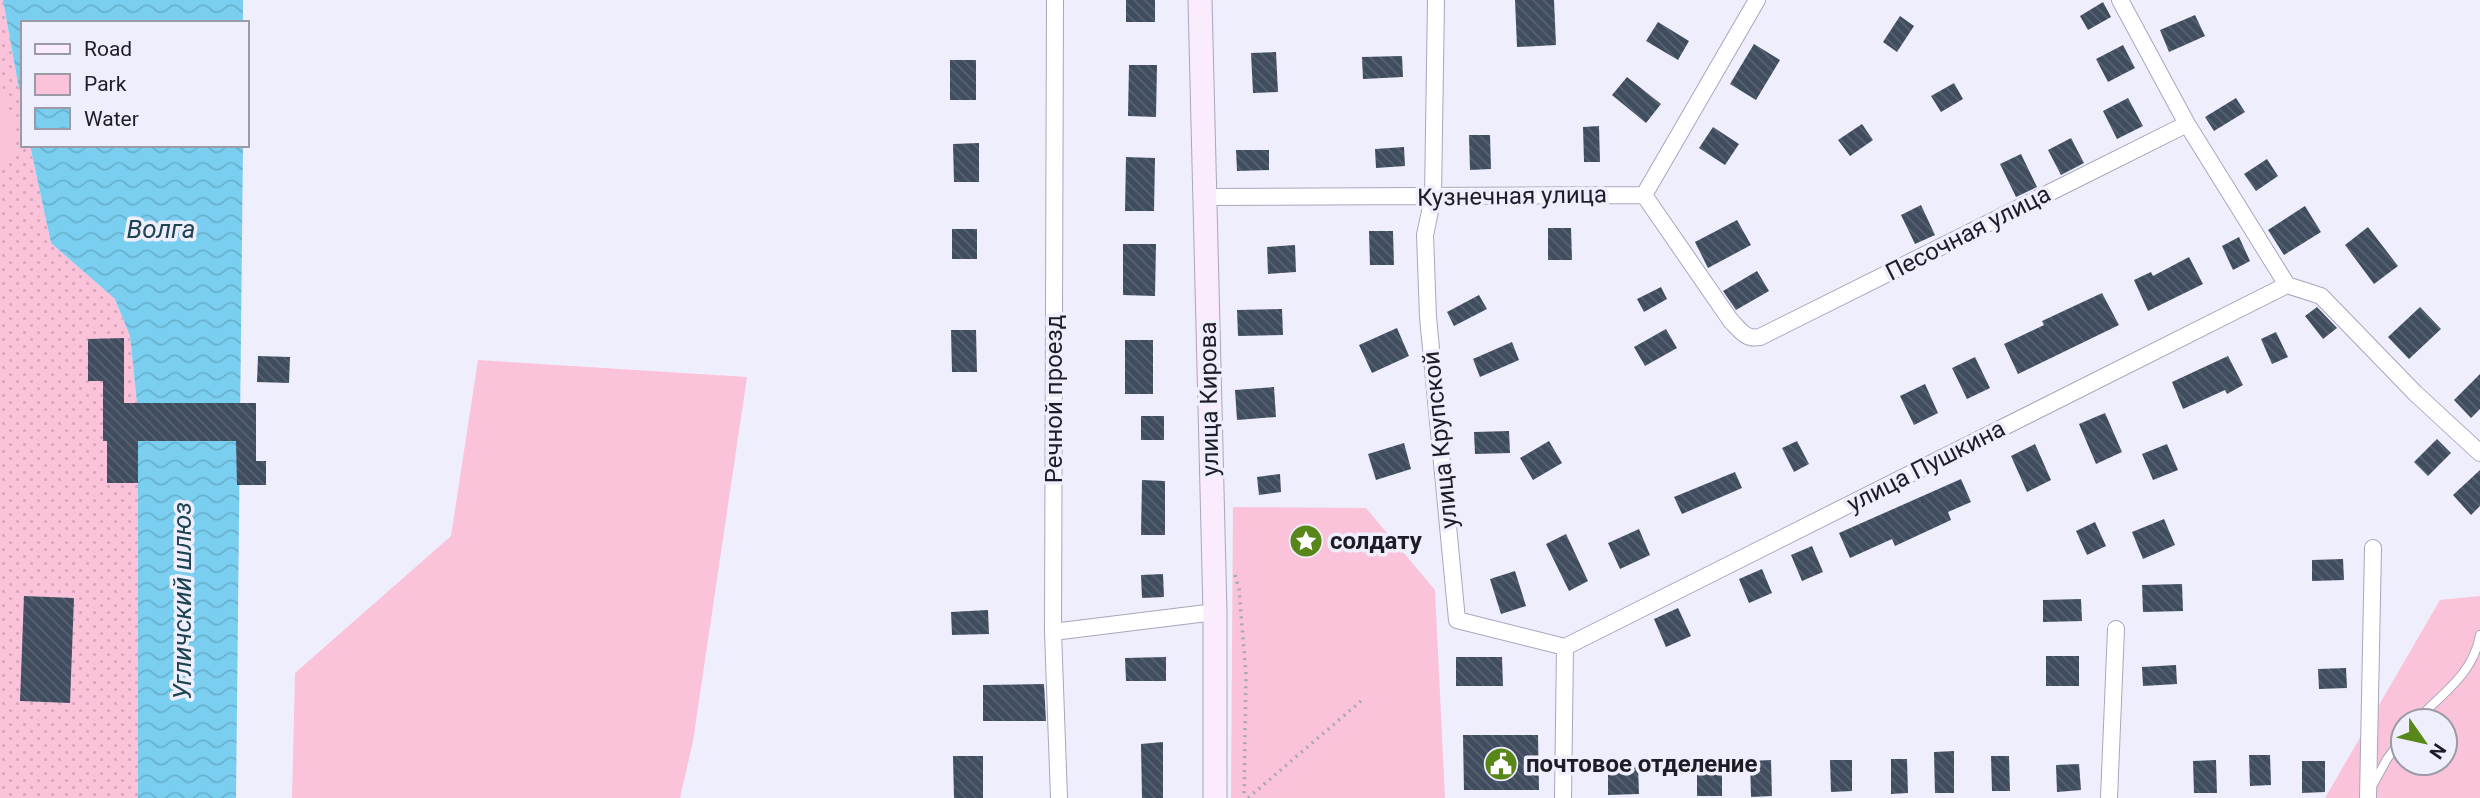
<svg xmlns="http://www.w3.org/2000/svg" width="2480" height="798" font-family="Roboto,sans-serif">
  <defs>
    <pattern id="grass-dots" width="8" height="8" patternUnits="userSpaceOnUse" patternTransform="scale(1.75)"><rect width="8" height="8" fill="#fac3d9"/><path d="M2 2h.1M6 6h.1" fill="none" stroke="#d6a7ba" stroke-width="1.8" stroke-linecap="round"/></pattern>
    <pattern id="water-waves" width="16" height="10" patternUnits="userSpaceOnUse" patternTransform="scale(1.75)"><rect width="16" height="10" fill="#7acff1"/><path d="M0 5q4-4 8 0t8 0" fill="none" stroke="#69b1ce"/></pattern>
    <pattern id="building-back-hatch" width="6" height="6" patternUnits="userSpaceOnUse" patternTransform="scale(1.75)"><rect width="6" height="6" fill="#404d5f"/><path d="M-1 5l2 2M0 0l6 6M5-1l2 2" fill="none" stroke="#596372"/></pattern>
  </defs>
  <rect width="100%" height="100%" fill="#efeefd"/>
  <path fill="url(#grass-dots)" d="M0,0H3L23,111V145H30L51,243L115,299L130,336L137,403L138,451V798H0Z"/>
  <path fill="#fac3d9" fill-rule="evenodd" d="M0,77L15,134L16,160L0,161Z
    M478,360L747,377L693,741L680,798H292L295,673L451,536Z
    M1233,507L1366,508L1435,590L1445,798H1231Z
    M2480,596V798H2325L2440,600ZM2403,721H2445V763H2403Z"/>
  <path fill="url(#water-waves)" d="M3,0H243V23H23V111Z
    M30,145H243L236,798H138V451L137,403L130,336L115,299L51,243Z"/>
  <path fill="url(#building-back-hatch)" d="M1126,0H1155V22H1126Z
    M1515,0H1554L1556,45L1517,47Z
    M2103,2L2111,17L2088,30L2080,16Z
    M2195,15L2205,36L2169,52L2160,30Z
    M1900,16L1914,26L1897,52L1883,42Z
    M1658,22L1689,41L1678,60L1646,41Z
    M1754,44L1780,60L1756,100L1730,84Z
    M2123,45L2135,68L2108,82L2096,59Z
    M1276,52L1278,92L1253,93L1251,53Z
    M1402,56L1403,77L1363,79L1362,57Z
    M950,60H976V100H950Z
    M1129,65H1157L1156,117L1128,116Z
    M1627,77L1661,104L1646,123L1612,95Z
    M1954,83L1963,99L1941,112L1931,96Z
    M2128,98L2143,126L2117,139L2103,111Z
    M2236,98L2245,112L2214,131L2205,117Z
    M1862,124L1873,140L1850,156L1838,140Z
    M1599,126L1600,162H1584L1583,127Z
    M1713,127L1739,144L1725,165L1699,148Z
    M1469,135H1490L1491,169L1470,170Z
    M2071,138L2084,163L2061,175L2048,150Z
    M979,143V182H954L953,144Z
    M1404,147L1405,166L1376,168L1375,149Z
    M1236,150H1269V170L1237,171Z
    M2021,154L2037,187L2016,197L2000,164Z
    M1126,157L1155,158L1154,211H1125Z
    M2267,159L2278,176L2256,191L2244,174Z
    M1921,205L1935,235L1915,244L1901,215Z
    M2305,206L2321,232L2284,255L2268,230Z
    M1737,220L1751,245L1708,268L1695,242Z
    M2368,227L2398,266L2374,284L2345,245Z
    M1548,228H1571L1572,260H1548Z
    M952,229H977V259H952Z
    M1369,231H1393L1394,265H1370Z
    M2239,237L2250,261L2233,270L2222,246Z
    M1123,244H1156L1155,296L1123,295Z
    M1295,245L1296,272L1268,274L1267,247Z
    M2189,257L2203,284L2148,311L2134,280L2151,272L2153,276Z
    M1757,271L1769,291L1736,310L1723,291Z
    M1661,287L1667,299L1644,312L1637,299Z
    M2102,293L2119,325L2018,374L2004,344L2044,325L2042,321Z
    M1479,295L1487,309L1454,326L1447,312Z
    M2317,307L2337,328L2323,339L2305,316Z
    M2420,307L2441,329L2409,359L2388,337Z
    M1282,309L1283,335L1238,336L1237,310Z
    M1397,328L1409,356L1372,373L1359,345Z
    M1666,329L1677,348L1645,366L1634,347Z
    M951,330H976L977,372H952Z
    M2276,332L2288,357L2272,364L2261,339Z
    M124,338V403H256V461H266V485H237L236,441H138V483H107V441H103V381H88V339Z
    M1125,340H1153V394H1125Z
    M1512,342L1519,360L1480,377L1473,359Z
    M258,356L290,357L289,383L257,382Z
    M2228,356L2243,385L2227,394L2225,390L2183,409L2172,382Z
    M1975,357L1990,388L1967,399L1952,368Z
    M2480,374V409L2471,418L2454,400Z
    M1925,384L1938,413L1914,425L1900,396Z
    M1274,387L1276,417L1237,420L1235,390Z
    M2105,413L2122,452L2096,464L2079,424Z
    M1141,416H1164V440H1141Z
    M1509,431L1510,453L1475,454L1474,432Z
    M2437,439L2451,453L2428,476L2414,462Z
    M1549,441L1562,463L1533,480L1520,458Z
    M1797,441L1809,464L1794,472L1782,448Z
    M1404,443L1411,469L1376,480L1368,454Z
    M2035,444L2051,480L2027,492L2011,456Z
    M2167,444L2178,470L2153,480L2142,454Z
    M2480,470V506L2471,515L2453,495Z
    M1735,472L1742,488L1682,514L1674,497Z
    M1280,474L1281,492L1259,495L1257,477Z
    M1961,479L1971,502L1948,512L1951,520L1895,546L1892,539L1850,558L1839,533Z
    M1142,480L1165,481V535H1141Z
    M2164,519L2175,545L2143,559L2132,532Z
    M2095,522L2106,546L2087,555L2076,531Z
    M1639,529L1650,555L1620,569L1608,543Z
    M1566,534L1588,581L1569,591L1546,544Z
    M1812,546L1823,572L1802,581L1791,555Z
    M2343,559L2344,580L2312,581V560Z
    M1762,569L1772,593L1749,603L1739,579Z
    M1515,571L1526,606L1501,614L1490,579Z
    M1163,574L1164,597L1142,598L1141,575Z
    M2182,584L2183,611L2143,612L2142,585Z
    M24,596L74,598L70,703L20,701Z
    M2081,599L2082,621L2043,622V600Z
    M1678,608L1691,636L1666,647L1654,619Z
    M988,610L989,634L952,635L951,612Z
    M2046,656H2079V686H2046Z
    M1166,657V681H1126L1125,658Z
    M1456,657H1502L1503,686H1456Z
    M2176,665L2177,684L2143,686L2142,667Z
    M2346,668L2347,688L2319,689L2318,669Z
    M1044,684L1046,721H983V685Z
    M1463,735H1538L1539,790H1464Z
    M1163,742V798H1142L1141,744Z
    M1954,751V793H1935L1934,752Z
    M2249,755H2270L2271,785L2250,786Z
    M953,756H983V798H954Z
    M1991,756H2009L2010,791H1992Z
    M1891,759H1907L1908,793L1891,794Z
    M1771,760L1772,796L1751,797L1750,761Z
    M1830,760H1852V791L1831,792Z
    M2216,760L2217,793H2194L2193,761Z
    M1697,761H1722V796H1697Z
    M2302,761H2325V792L2302,793Z
    M2079,764L2081,790L2057,792L2056,765Z
    M1608,766H1638L1639,794L1608,795Z"/>
  <g fill="none" stroke-linecap="round" stroke-linejoin="round">
    <defs>
      <path id="lane" d="M2416,721C2442,693 2473,675 2480,635
        M2371,788L2387,759L2403,737"/>
      <path id="street" d="M1055,0L1053,632L1059,798
        M1436,0L1433,197L1425,235L1428,317L1457,620L1565,647L1563,798
        M2120,0L2187,124L2287,285L2321,296L2415,393L2480,453
        M1644,195L1757,0
        M1204,197L1644,195L1731,321C1741,331 1746,340 1760,337L2187,124
        M1053,632L1215,612
        M1565,647L2287,285
        M2109,798L2116,629
        M2368,798L2373,548"/>
      <path id="secondary" d="M1200,0L1215,612V798"/>
    </defs>
    <use href="#lane" stroke="#a8a6be" stroke-width="10"/>
    <use href="#street" stroke="#a8a6be" stroke-width="18"/>
    <use href="#secondary" stroke="#a8a6be" stroke-width="25"/>
    <path stroke="#a8a7b4" stroke-width="3.5" stroke-dasharray="2 5" stroke-linecap="butt" d="M1235,575L1239,589L1246,675L1244,798
      M1248,798L1361,701"/>
    <use href="#lane" stroke="#fff" stroke-width="8"/>
    <use href="#street" stroke="#fff" stroke-width="16"/>
    <use href="#secondary" stroke="#faecfd" stroke-width="23"/>
  </g>
  <defs>
    <symbol id="sight-disc" viewBox="-11 -11 22 22"><circle r="9.5" fill="#588618" stroke="#efeefd"/><path d="M0-6L1.8-2.2L6-1.7L2.9 1.2L3.7 5.4L0 3.3L-3.7 5.4L-2.9 1.2L-6-1.7L-1.8-2.2Z" fill="#fff"/></symbol>
    <symbol id="civic-disc" viewBox="-11 -11 22 22"><circle r="9.5" fill="#588618" stroke="#efeefd"/><path d="M-.6-6.5H3V-4.5H.6V-3L4-1V1h2V6H-6V1h2V-1L-.6-3ZM-1.2 2.5V6h2.4V2.5Z" fill="#fff"/></symbol>
  </defs>
  <g fill-rule="evenodd">
    <use href="#sight-disc" x="1287" y="522" width="38" height="38"/>
    <use href="#civic-disc" x="1482" y="745" width="38" height="38"/>
  </g>
  <g text-anchor="middle" dominant-baseline="central" stroke-width="7" stroke-linejoin="round" paint-order="stroke">
    <g font-size="24" fill="#1e1d26" stroke="#efeefd">
      <text transform="translate(1512 196) rotate(-1)">Кузнечная улица</text>
      <text transform="translate(1968 233) rotate(-27)">Песочная улица</text>
      <text transform="translate(1054 399) rotate(-90)">Речной проезд</text>
      <text transform="translate(1209 399) rotate(-91)">улица Кирова</text>
      <text transform="translate(1440 440) rotate(-96)">улица Крупской</text>
      <text transform="translate(1926 466) rotate(-27)">улица Пушкина</text>
    </g>
    <g font-size="24" font-weight="bold" fill="#1e1d26" stroke="#efeefd" text-anchor="start">
      <text x="1330" y="541">солдату</text>
      <text x="1526" y="764">почтовое отделение</text>
    </g>
    <g font-size="26" font-style="italic" fill="#1e4453" stroke="#efeefd">
      <text x="161" y="229">Волга</text>
      <text transform="translate(182 601) rotate(-90)">Угличский шлюз</text>
    </g>
  </g>
  <rect x="21" y="21" width="228" height="126" fill="#efeefd" stroke="#9b9aa7" stroke-width="2"/>
  <rect x="35" y="44" width="35" height="10" fill="#faecfd" stroke="#9b9aa7" stroke-width="2"/>
  <text x="84" y="56" font-size="21" fill="#1e1d26">Road</text>
  <rect x="35" y="74" width="35" height="21" fill="#fac3d9" stroke="#9b9aa7" stroke-width="2"/>
  <text x="84" y="91" font-size="21" fill="#1e1d26">Park</text>
  <rect x="35" y="108" width="35" height="21" fill="url(#water-waves)" stroke="#9b9aa7" stroke-width="2"/>
  <text x="84" y="126" font-size="21" fill="#1e1d26">Water</text>
  <g transform="translate(2424 742) rotate(124)"><circle r="33" fill="#efeefd" stroke="#9b9aa7" stroke-width="2"/>
  <path d="M0-5L12 26L0 18L-12 26Z" fill="#588618"/>
  <text y="-10" font-size="19" font-weight="bold" text-anchor="middle" fill="#1e1d26">N</text>
  </g>
</svg>
